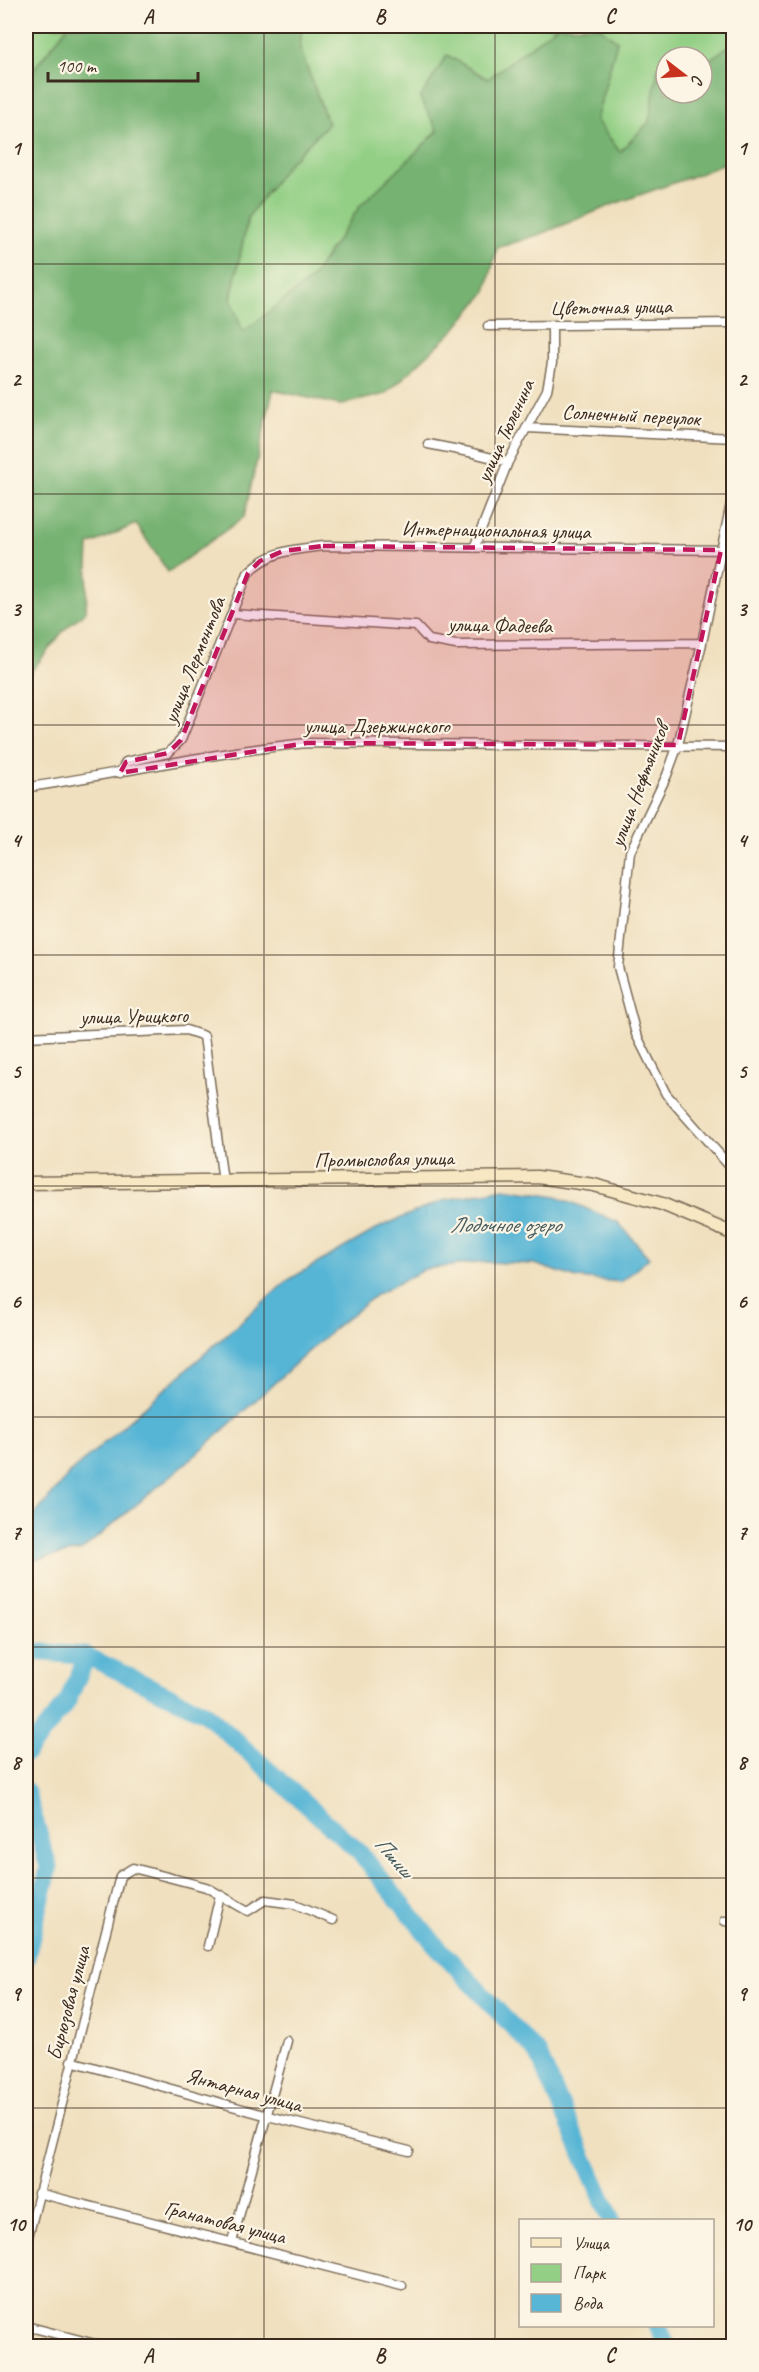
<svg xmlns="http://www.w3.org/2000/svg" width="759" height="2372" font-family="Caveat,sans-serif">
  <rect width="100%" height="100%" fill="#fcf5e5"/>
  <filter id="ink" filterUnits="userSpaceOnUse"><feTurbulence type="fractalNoise" baseFrequency=".0167" numOctaves="2"/><feDisplacementMap in="SourceGraphic" scale="12" xChannelSelector="R" yChannelSelector="G"/><feConvolveMatrix kernelMatrix="1 2 1 2 8 2 1 2 1" color-interpolation-filters="sRGB"/></filter>
  <filter id="wash" filterUnits="userSpaceOnUse"><feTurbulence type="fractalNoise" baseFrequency=".008" numOctaves="4" result="noise"/><feDisplacementMap in="SourceGraphic" scale="24" xChannelSelector="R" yChannelSelector="G"/><feGaussianBlur stdDeviation="1.35" result="paint"/><feColorMatrix in="noise" values="0 0 0 0 0 0 0 0 0 0 0 0 0 0 0 0 0 1.4 0 .05"/><feComposite in="paint" operator="in"/></filter>
  <g filter="url(#wash)">
    <rect width="100%" height="100%" fill="#f0e0bf"/>
    <path fill="#93cf85" stroke="#677c52" stroke-width="1.5" d="M26,26H68L26,79Z
      M302,26H557L487,80L447,55L438,130L399,170L360,206L311,279L243,333L231,299L248,217L287,165L328,124L300,49Z
      M598,26H733V43L703,65L702,57H666V67L658,68L649,122L620,152L596,120L617,41Z"/>
    <path fill="#76b272" stroke="#586e48" stroke-width="1.5" d="M68,26H302L300,49L328,124L287,165L248,217L231,299L243,332L311,279L360,206L438,131L420,98L447,55L488,79L557,26H598L617,41L596,120L620,152L649,122L658,68L666,67V93H702V65L733,43V159L702,173L614,204L541,234L497,248L486,292L454,330L386,394L340,405L273,390L244,517L168,572L136,524L89,545L86,611L64,630L26,678V591L32,583L26,496V79Z"/>
    <path fill="#57b5d5" stroke="#49707a" stroke-width="1.5" d="M504,1188L557,1196L618,1222L649,1258L621,1282L577,1278L534,1264L485,1262L425,1269L376,1295L332,1330L198,1453L82,1550L36,1560L26,1558V1519L34,1516L70,1473L288,1280L382,1226L444,1200Z"/>
    <g fill="none" stroke-linecap="round" stroke-linejoin="round">
      <path stroke="#57b5d5" stroke-width="18" d="M26,1651L87,1656L205,1713L359,1852L433,1942L538,2054L612,2220
        M26,1753L67,1702L87,1656
        M26,1791L49,1868L26,1958
        M658,2326L667,2346"/>
    </g>
  </g>
  <g filter="url(#ink)">
    <g fill="none" stroke-linecap="round" stroke-linejoin="round">
      <defs>
        <path id="minor" d="M488,326L734,323
          M527,428L734,438
          M428,444L469,452L508,462
          M734,489L702,643L678,745L667,775L630,852L618,967L636,1034L666,1094L734,1171
          M474,548L508,462L547,390L552,363V325
          M233,614L416,626L429,640L456,645L702,643
          M120,773L126,762L168,753L181,740L248,573C271,550 293,550 323,546L734,550
          M26,791L30,787C122,773 214,752 307,743L734,747
          M26,1037L186,1030L204,1036L223,1182
          M725,1921L734,1922
          M208,1946L220,1895
          M71,2061L268,2116L409,2151
          M38,2193L402,2286
          M232,2242L287,2041
          M26,2245L120,1876L133,1868L206,1887L248,1911L265,1900L295,1904L333,1920
          M26,2326L103,2346"/>
        <path id="secondary" d="M26,1183L537,1177L594,1185L662,1204L734,1234"/>
      </defs>
      <use href="#minor" stroke="#7a6a56" stroke-width="11"/>
      <use href="#secondary" stroke="#7a6a56" stroke-width="15"/>
      <use href="#minor" stroke="#fff" stroke-width="8"/>
      <use href="#secondary" stroke="#f7e8c3" stroke-width="12"/>
    </g>
  </g>
  <path fill="#c2185b" fill-opacity="0.2" stroke="#c2185b" stroke-width="4.5" stroke-dasharray="12 8" stroke-linejoin="round" d="M323,546L721,550L678,745L307,743L120,773L126,762L168,753L181,740L248,573L260,561L283,551Z"/>
  <path fill="none" stroke="#3b2a1e" stroke-width="1.5" stroke-opacity="0.55" d="M264,26V2346M495,26V2346M26,264H734M26,494H734M26,725H734M26,955H734M26,1186H734M26,1417H734M26,1647H734M26,1878H734M26,2108H734"/>
  <g text-anchor="middle" dominant-baseline="central" stroke-width="4.5" stroke-linejoin="round" paint-order="stroke">
    <g font-size="21" fill="#3b2a1e" stroke="#fcf5e5">
      <text transform="translate(611 307) rotate(-1)">Цветочная улица</text>
      <text transform="translate(631 415) rotate(3)">Солнечный переулок</text>
      <text transform="translate(505 431) rotate(-65)">улица Тюленина</text>
      <text transform="translate(496 530) rotate(1)">Интернациональная улица</text>
      <text transform="translate(500 625) rotate(1)">улица Фадеева</text>
      <text transform="translate(194 660) rotate(-68)">улица Лермонтова</text>
      <text x="377" y="726">улица Дзержинского</text>
      <text transform="translate(639 785) rotate(-69)">улица Нефтяников</text>
      <text transform="translate(134 1016) rotate(-1)">улица Урицкого</text>
      <text transform="translate(384 1159) rotate(-1)">Промысловая улица</text>
      <text transform="translate(68 2003) rotate(-75)">Бирюзовая улица</text>
      <text transform="translate(244 2090) rotate(15)">Янтарная улица</text>
      <text transform="translate(225 2222) rotate(14)">Гранатовая улица</text>
    </g>
    <g font-size="22" font-style="italic" fill="#455b5e" stroke="#fcf5e5">
      <text x="505" y="1225">Лодочное озеро</text>
      <text transform="translate(394 1857) rotate(49)">Пшиш</text>
    </g>
  </g>
  <rect width="759" height="2372" fill="none" stroke="#fcf5e5" stroke-width="66"/>
  <rect x="519" y="2219" width="195" height="108" fill="#fcf5e5" stroke="#afa495" stroke-width="1.5"/>
  <rect x="531" y="2238" width="30" height="9" fill="#f7e8c3" stroke="#afa495" stroke-width="1.5"/>
  <text x="573" y="2249" font-size="18" fill="#3b2a1e">Улица</text>
  <rect x="531" y="2264" width="30" height="18" fill="#93cf85" stroke="#afa495" stroke-width="1.5"/>
  <text x="573" y="2279" font-size="18" fill="#3b2a1e">Парк</text>
  <rect x="531" y="2294" width="30" height="18" fill="#57b5d5" stroke="#afa495" stroke-width="1.5"/>
  <text x="573" y="2309" font-size="18" fill="#3b2a1e">Вода</text>
  <g transform="translate(684 75) rotate(107)"><circle r="28" fill="#fcf5e5" stroke="#afa495" stroke-width="1.5"/>
  <path d="M0-4.5L10 22L0 15L-10 22Z" fill="#c8321e"/>
  <text y="-9" font-size="16" font-weight="bold" text-anchor="middle" fill="#3b2a1e">С</text>
  </g>
  <path d="M48 72v9h150v-9" fill="none" stroke="#3b2a1e" stroke-width="3"/>
  <text x="57" y="72" font-size="18" fill="#3b2a1e" stroke="#fcf5e5" stroke-width="4.5" paint-order="stroke">100 m</text>
  <rect x="33" y="33" width="693" height="2306" fill="none" stroke="#3b2a1e" stroke-width="2"/>
  <g font-size="20" text-anchor="middle" font-weight="bold" fill="#3b2a1e">
    <text x="148" y="23">A</text>
    <text x="380" y="23">B</text>
    <text x="610" y="23">C</text>
    <text x="16" y="155">1</text>
    <text x="742" y="155">1</text>
    <text x="16" y="386">2</text>
    <text x="742" y="386">2</text>
    <text x="16" y="616">3</text>
    <text x="742" y="616">3</text>
    <text x="16" y="847">4</text>
    <text x="742" y="847">4</text>
    <text x="16" y="1078">5</text>
    <text x="742" y="1078">5</text>
    <text x="16" y="1308">6</text>
    <text x="742" y="1308">6</text>
    <text x="16" y="1539">7</text>
    <text x="742" y="1539">7</text>
    <text x="16" y="1769">8</text>
    <text x="742" y="1769">8</text>
    <text x="16" y="2000">9</text>
    <text x="742" y="2000">9</text>
    <text x="16" y="2231">10</text>
    <text x="742" y="2231">10</text>
    <text x="148" y="2362">A</text>
    <text x="380" y="2362">B</text>
    <text x="610" y="2362">C</text>
  </g>
</svg>
